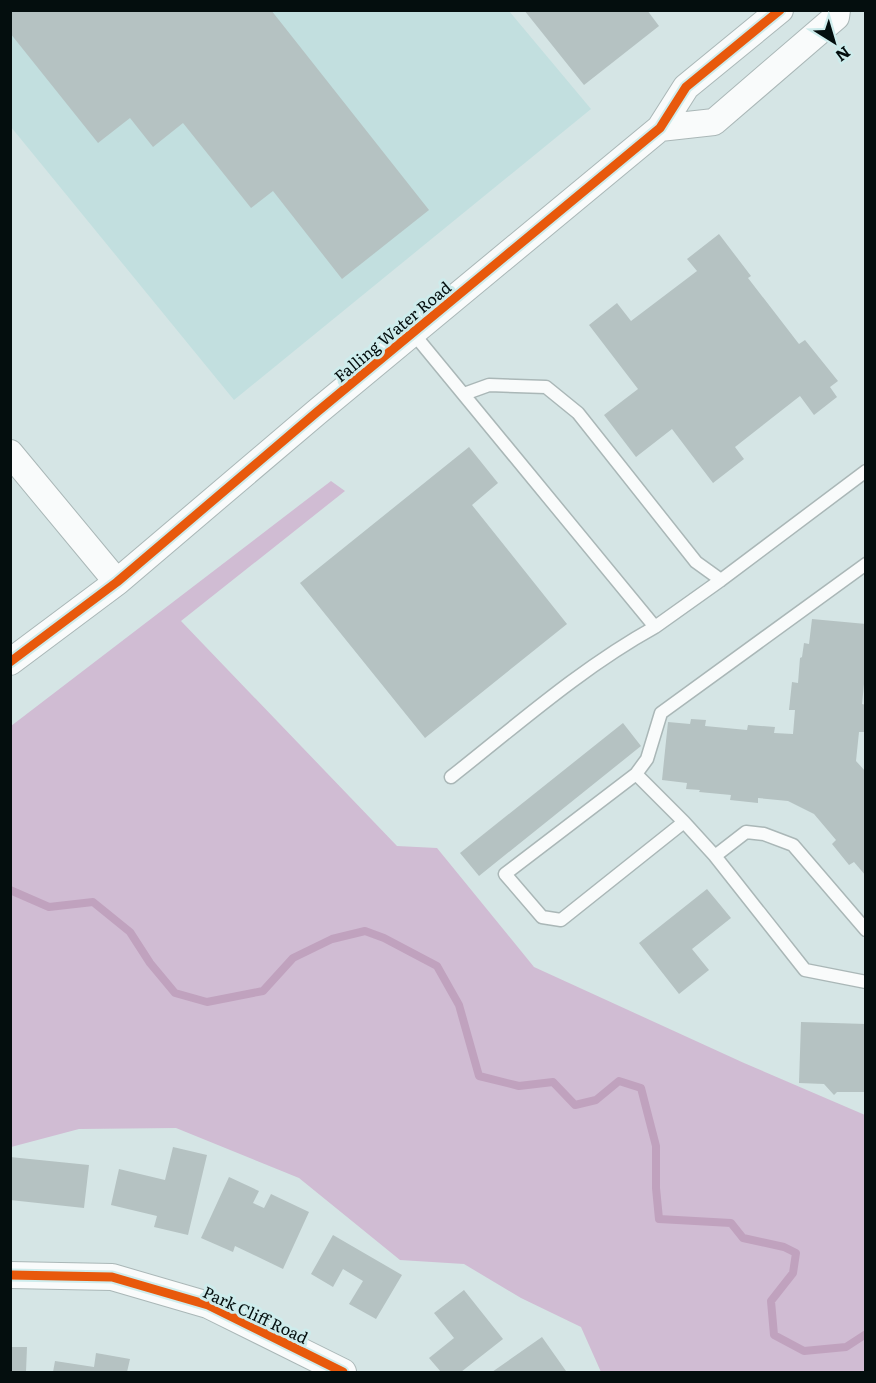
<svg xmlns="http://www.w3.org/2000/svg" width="876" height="1383" font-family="Literata,serif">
  <rect width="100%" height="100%" fill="#d5e5e5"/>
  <path fill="#c2dfdf" d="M10,11H509L591,109L234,400L11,127Z"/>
  <path fill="#d0bcd3" d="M331,481L345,491L181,621L397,846L437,848L534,967L744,1063L865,1115V1372H601L581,1327L521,1298L464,1264L400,1260L299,1178L176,1128L79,1129L11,1147V726Z"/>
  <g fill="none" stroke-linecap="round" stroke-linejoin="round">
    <path stroke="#c0a2be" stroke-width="8" d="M10,890L49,907L93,902L130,932L150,963L175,993L207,1002L263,991L293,958L332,939L365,931L384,938L437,966L459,1005L479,1076L519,1086L553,1082L575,1105L596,1100L619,1081L641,1088L656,1146V1188L659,1219L731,1223L743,1238L784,1247L796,1253L793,1273L771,1301L774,1335L804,1351L846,1347L866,1334"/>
  </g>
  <path fill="#b5c2c2" d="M10,10H271L429,210L342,279L273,191L251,208L183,123L153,147L130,118L98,143L10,33Z
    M524,10H647L659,26L584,85Z
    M719,234L751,276L748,278L799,344L805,340L838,381L830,387L837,397L814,415L800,396L735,447L744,459L713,483L672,429L636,457L604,415L638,389L589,325L617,303L631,321L697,271L687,259Z
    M469,447L498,483L472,505L567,624L425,738L300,583Z
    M812,619L866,624V664L862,704L866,705V719L864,732H859L856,761L866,772V876L854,862L849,865L832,844L836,840L814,814L788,801L758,798V803L730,800L731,795L699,792L700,790L686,789L687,783L662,780L668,722L690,724L691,719L706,720L705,726L747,730L748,725L775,727L774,733L793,734L795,710H789L792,682L798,683L800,658L802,657L804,643L809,644Z
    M623,723L641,746L479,876L460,853Z
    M707,889L731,918L692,949L709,970L679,994L639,943Z
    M801,1022L866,1024V1092H837L834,1095L824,1084L799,1083Z
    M173,1147L207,1155L188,1235L154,1227L157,1216L111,1205L119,1169L165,1180Z
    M10,1157L89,1165L84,1208L10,1200Z
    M229,1177L259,1191L253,1203L264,1208L271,1194L309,1212L283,1269L235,1246L233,1252L201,1238Z
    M333,1235L402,1275L376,1319L349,1304L363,1281L343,1269L333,1287L311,1274Z
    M464,1290L503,1339L461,1372H441L429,1358L454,1338L434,1313Z
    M542,1337L566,1371L565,1372H492Z
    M10,1347H27L26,1372H10Z
    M96,1353L130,1359L127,1372H53L55,1361L94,1367Z"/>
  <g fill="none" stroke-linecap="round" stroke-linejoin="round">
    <defs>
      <path id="lane" d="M413,333L655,627L721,580L866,471
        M464,394L489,385L546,387L578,413L696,562L721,580
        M866,564L661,713L647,759L636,774L505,874L542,917L561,920L684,822L715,856L805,970L866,982
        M636,774L684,822
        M451,777C517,725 581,668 655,627
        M715,856L746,832L764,834L793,845L866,930"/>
      <path id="street" d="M660,128L714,122L836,17L837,10
        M10,453L117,582
        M10,662L117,582L317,412L660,128L686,87L780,10
        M10,1275L112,1277L208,1305L343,1372"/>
    </defs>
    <use href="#lane" stroke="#aab7b7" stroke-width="15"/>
    <use href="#street" stroke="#aab7b7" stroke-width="28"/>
    <use href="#lane" stroke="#f9fbfb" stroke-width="12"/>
    <use href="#street" stroke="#f9fbfb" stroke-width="26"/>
    <defs>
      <path id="cycleway" d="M10,662L117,582L317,412L660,128L686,87L780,10
        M10,1275L112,1277L208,1305L343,1372"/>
    </defs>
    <use href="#cycleway" stroke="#ceecec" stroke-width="13"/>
    <use href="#cycleway" stroke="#e8590c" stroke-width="9"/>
  </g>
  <g text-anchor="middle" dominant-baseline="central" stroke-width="6" stroke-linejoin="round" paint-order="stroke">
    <g font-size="16" fill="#040e0e" stroke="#ceecec">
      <text transform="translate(392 331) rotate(-40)">Falling Water Road</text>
      <text transform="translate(256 1314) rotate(25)">Park Cliff Road</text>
    </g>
  </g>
  <rect width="876" height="1383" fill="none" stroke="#040e0e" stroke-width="24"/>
  <g transform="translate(834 42) rotate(143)" stroke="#ceecec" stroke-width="4.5" paint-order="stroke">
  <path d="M0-4.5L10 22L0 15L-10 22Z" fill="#040e0e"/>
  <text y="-9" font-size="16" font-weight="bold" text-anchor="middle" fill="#040e0e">N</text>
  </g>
</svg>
